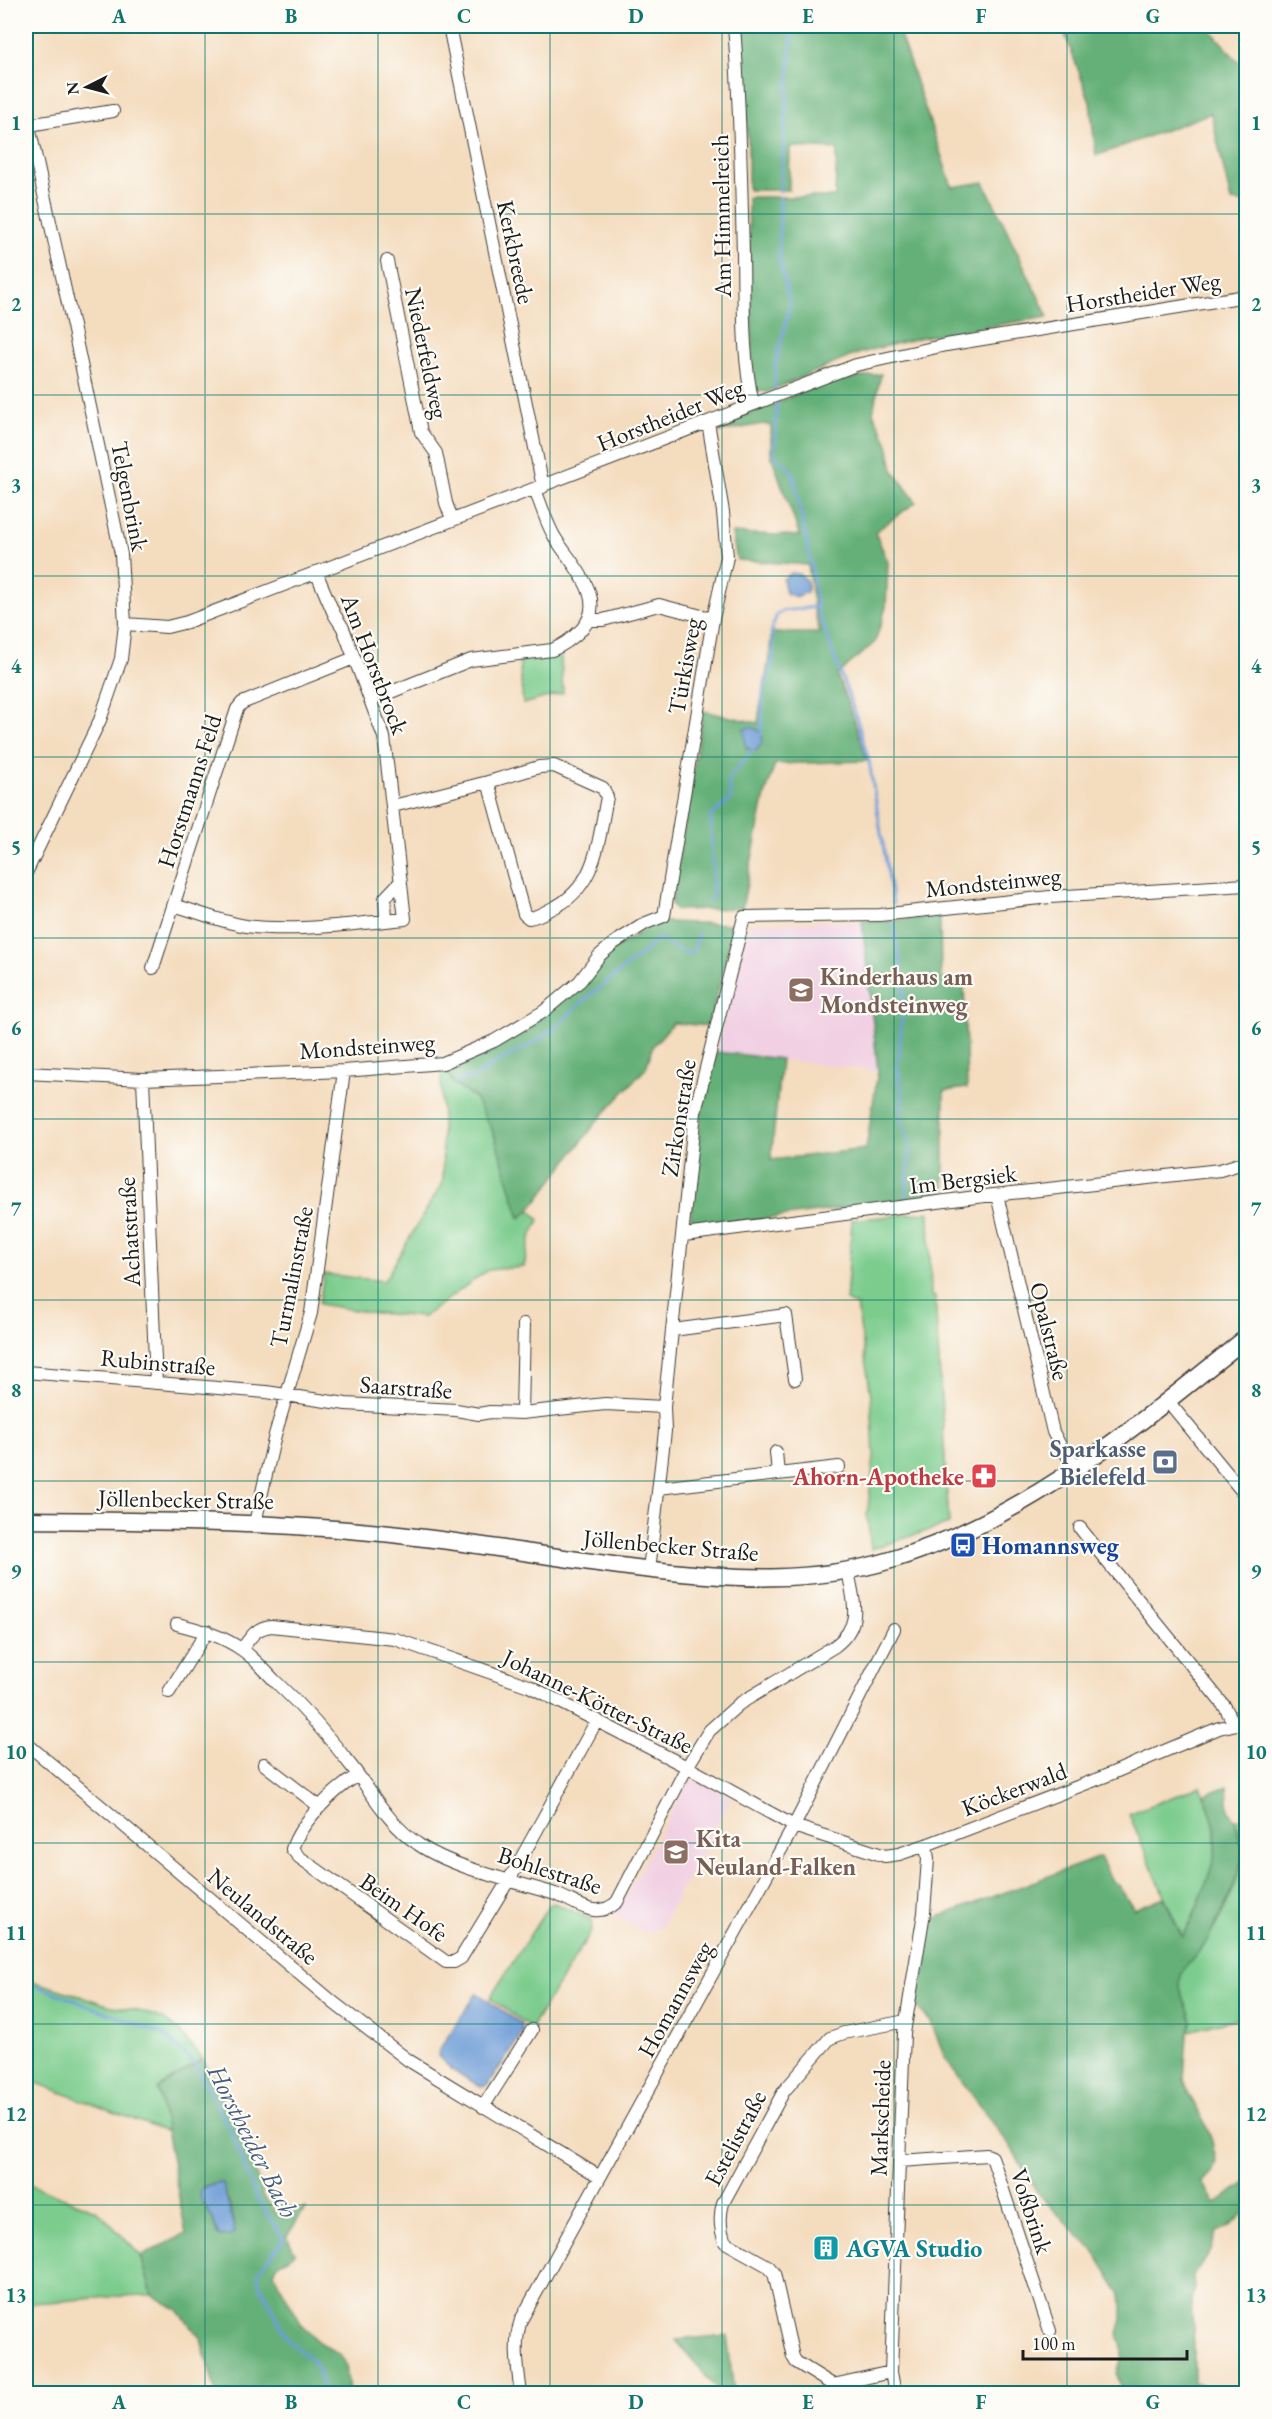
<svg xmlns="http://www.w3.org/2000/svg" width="1272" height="2419" font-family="'EB Garamond',serif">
  <rect width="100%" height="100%" fill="#fdfcf7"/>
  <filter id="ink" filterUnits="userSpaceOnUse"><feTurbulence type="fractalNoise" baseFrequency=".0167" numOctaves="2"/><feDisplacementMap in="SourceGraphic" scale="12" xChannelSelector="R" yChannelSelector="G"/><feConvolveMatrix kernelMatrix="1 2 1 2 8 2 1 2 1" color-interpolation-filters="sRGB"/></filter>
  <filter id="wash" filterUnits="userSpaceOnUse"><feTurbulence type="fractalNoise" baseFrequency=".008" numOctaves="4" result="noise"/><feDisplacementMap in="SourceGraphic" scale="24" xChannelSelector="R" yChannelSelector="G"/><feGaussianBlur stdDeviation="1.35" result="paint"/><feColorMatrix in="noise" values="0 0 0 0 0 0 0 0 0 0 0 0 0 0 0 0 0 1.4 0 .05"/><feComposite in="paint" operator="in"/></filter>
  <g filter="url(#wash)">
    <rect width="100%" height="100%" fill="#f4dcbe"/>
    <path fill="#f1d0e3" d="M862,921L878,1071L716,1052L749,928L754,923Z
      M697,1780L731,1797L662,1925L649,1934L611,1914L620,1906L688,1782Z"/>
    <path fill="#7ccc8d" stroke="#4c7454" stroke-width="1.5" d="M556,654L561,658L563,693L523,704L519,659Z
      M441,1069H445L455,1085L475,1098L494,1134L520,1217L530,1210L539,1220L530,1239L524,1267L488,1270L423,1317L366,1312L319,1304L324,1274L384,1281L443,1182Z
      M929,1212L931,1296L935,1297L949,1524L871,1549L867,1516L874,1457L871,1396L857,1306L846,1301L852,1220Z
      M1200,1786C1208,1804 1215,1820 1216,1840C1218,1858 1193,1923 1182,1937L1129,1814Z
      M1235,1819H1246V2016L1189,2031C1195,2011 1174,1994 1181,1973C1184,1962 1198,1954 1204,1944C1219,1923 1238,1885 1242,1860C1244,1849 1239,1829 1235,1819Z
      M554,1903L591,1919L592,1930L531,2028L490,1998L549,1905Z
      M26,1979L108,2005L144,2012L163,2019L177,2029L203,2059L158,2088L167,2132L26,2079Z
      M26,2183L98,2211L141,2256L152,2295C110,2295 69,2302 27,2303L28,2287L26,2285Z"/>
    <path fill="#65b078" stroke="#40664a" stroke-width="1.5" fill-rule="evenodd" d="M740,26H897L952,187L984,182L1048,317L923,337L875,349L854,355L767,392L755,390L753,385L748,197H835L837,149L790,147L789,190H748V144Z
      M1062,26H1207L1246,71V203L1231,201L1211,113L1096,156L1090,102Z
      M881,374L873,412L888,444L893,470L916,502L875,532L888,562L886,607L875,642L837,675L852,714L867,761L775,764L764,799L742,908L676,910L671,904L703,711L758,723C761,692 771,664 771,633H820L814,610L808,565L737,560L732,533L800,536L771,455V426L763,424L719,432V424L777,403L821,383Z
      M940,914L941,979L964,980L967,1088L944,1091V1195L697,1228L690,1223L702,1104L716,1052L781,1059L771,1160L866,1149L878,1071L862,921H890Z
      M665,922L731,924L733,927L710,1026L673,1023L653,1046L646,1068L598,1120L530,1210L520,1218L494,1134L475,1098L455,1085L445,1069L508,1040L603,957L649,926Z
      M1227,1786L1229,1810L1236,1822L1239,1840L1242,1846V1860L1230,1896L1205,1944L1181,1973L1180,1988L1192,2021L1187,2035L1184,2079L1189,2095L1203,2118L1212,2141L1216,2162L1213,2171L1203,2182L1215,2204L1246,2183V2211L1229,2227L1216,2232L1211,2250L1194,2275L1195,2289L1191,2299L1194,2344V2382L1208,2387L1210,2393H1122L1117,2374L1122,2356V2346L1118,2334L1122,2319V2305L1119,2292L1096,2254L1037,2192L1011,2147L946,2060L931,2022L916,2006L930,1920L1100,1857L1112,1881L1118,1885L1134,1909L1164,1897L1182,1937C1193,1923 1218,1857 1216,1840C1215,1824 1211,1810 1204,1795Z
      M203,2059L248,2152L264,2197L278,2215L283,2217L305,2208L287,2236L295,2253L277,2265L274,2274L302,2325L317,2341L340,2355L346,2364L349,2393H216L201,2339L178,2310L152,2295L141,2256L186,2234L158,2088ZM220,2183L230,2204L235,2232L231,2236L220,2237L217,2234L204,2186Z
      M727,2335L734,2393H720L676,2340Z"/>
    <path fill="#6e9dd7" stroke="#455c7a" stroke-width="1.5" d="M792,573C803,574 810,580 807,592L796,597L786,593L783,579Z
      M750,727C764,729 766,741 756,751L746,748L744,729Z
      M477,1993L521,2024L523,2032L487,2086L481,2087L451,2069L438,2056L439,2050Z
      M220,2183H223L235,2232L231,2236L220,2237C215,2232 216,2225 213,2219C207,2208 196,2201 202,2188Z"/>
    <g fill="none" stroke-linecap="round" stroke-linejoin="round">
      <path stroke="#6e9dd7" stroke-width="3" d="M780,191L792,34L790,26
        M775,390V366L790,305L779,259L780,198
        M777,403L774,454L793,473L811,564L817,610L855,713L869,761L893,904
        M761,735L763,692L773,660L772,628L777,615L783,611L816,607
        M708,901L712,898C715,870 710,843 711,816L731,799L728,779L755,748
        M893,922L904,983L898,1069L903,1097L900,1118L910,1146L906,1197
        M456,1083L466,1078H475L493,1064L529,1046L554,1029L582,1002L647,950L657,938L686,953L693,952L698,933
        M26,1982L163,2034L195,2065L230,2129L256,2197L284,2239L258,2272L259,2282L288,2340L312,2360L320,2376L324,2394"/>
    </g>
  </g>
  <g filter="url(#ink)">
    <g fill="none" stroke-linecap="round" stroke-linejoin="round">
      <defs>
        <path id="minor" d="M449,26L543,487
          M734,26C740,102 741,178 743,254C744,304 742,356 753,404
          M26,113L73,326L121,554L125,624L121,659L100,720L26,873
          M29,125L113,111
          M387,261L421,432L436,453L446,503L452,519
          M316,572L334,614L343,628L384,737L405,919L386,921L385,898L401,881
          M589,620H603L659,605L713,619
          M125,624L167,627L187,622L856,365L946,345L1246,296
          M371,700L471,660L552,650C564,645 573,638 582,629C610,598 569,562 554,536C546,522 541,505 535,489
          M554,766L603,788L607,797C598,841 597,888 551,909C544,913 537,917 529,918L524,914L488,782L539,767Z
          M393,806L488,782
          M174,905C197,912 222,922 246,926C292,932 340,925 386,921
          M153,968L237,709L242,703L354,658
          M26,1073L143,1079L344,1071L443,1063L494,1041L543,1012L580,981L599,956L614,943L646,923L664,916L713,619L727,557L723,512L708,422
          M143,1079L156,1383
          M997,1195L1053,1432L1062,1449L1079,1468
          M684,1235L976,1197L1220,1170L1246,1162
          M673,1330L786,1315L795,1379
          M26,1372L266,1392L346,1404L456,1410L479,1414L490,1412L522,1413L605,1404L664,1407
          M1167,1400L1246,1496
          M522,1413L524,1324
          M776,1452L778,1474L839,1467
          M659,1488L778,1474
          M255,1523L275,1435L311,1313L344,1071
          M1080,1528L1225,1707L1234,1724
          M649,1570L665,1431L664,1407L695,1112L744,917L880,915L1050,897L1246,885
          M177,1624C200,1630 221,1635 241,1649C253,1657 264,1669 274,1680C304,1708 331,1739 356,1772C375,1798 391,1826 418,1844C450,1867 516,1882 555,1894C578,1902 595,1921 617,1902L687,1767L709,1731L739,1704L835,1646C864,1624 853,1601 848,1570
          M242,1649C251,1637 255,1628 271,1626L395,1639L529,1686L687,1767L794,1826L885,1856L899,1854L926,1845L1103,1777L1219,1728L1246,1722
          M169,1692L207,1631
          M26,1743L334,2003L408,2060L600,2177
          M264,1764L320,1807
          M358,1775C334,1790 301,1821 292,1849L299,1857L446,1962H454L461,1958L516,1868L597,1720
          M483,2107L532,2030
          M900,2161L987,2155L992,2157L1050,2331
          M891,2372L833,2385L796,2362L793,2357L774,2273L768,2266L725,2242C720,2229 719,2217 723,2203L784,2091L830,2038L844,2033L906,2021
          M521,2394C518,2369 513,2344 521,2320L794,1826L894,1629
          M895,2394L891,2372L904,2033L924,1913L928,1859L926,1845"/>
        <path id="major" d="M26,1520C153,1521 281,1521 408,1536C490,1545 571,1561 653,1570C732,1579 813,1584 891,1560C1029,1518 1136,1426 1246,1338"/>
      </defs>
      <use href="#minor" stroke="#3c3934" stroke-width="14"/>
      <use href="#major" stroke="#3c3934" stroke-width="19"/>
      <use href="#minor" stroke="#fff" stroke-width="12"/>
      <use href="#major" stroke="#fff" stroke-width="16"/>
    </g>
  </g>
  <path fill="none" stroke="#0f766e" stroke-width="1.5" stroke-opacity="0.55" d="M205,26V2394M378,26V2394M550,26V2394M722,26V2394M894,26V2394M1067,26V2394M26,214H1246M26,395H1246M26,576H1246M26,757H1246M26,938H1246M26,1119H1246M26,1300H1246M26,1481H1246M26,1662H1246M26,1843H1246M26,2024H1246M26,2205H1246"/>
  <defs>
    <symbol id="school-square" viewBox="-11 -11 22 22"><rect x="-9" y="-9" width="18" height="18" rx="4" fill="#8d6e63" stroke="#fdfcf7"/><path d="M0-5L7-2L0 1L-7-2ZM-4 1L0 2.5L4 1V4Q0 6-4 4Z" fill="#fff"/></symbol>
    <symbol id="bank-square" viewBox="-11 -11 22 22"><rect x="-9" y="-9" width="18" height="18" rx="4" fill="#5c6f8a" stroke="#fdfcf7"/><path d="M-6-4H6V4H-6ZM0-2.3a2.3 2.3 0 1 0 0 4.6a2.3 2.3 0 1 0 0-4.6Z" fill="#fff"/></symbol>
    <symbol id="pharmacy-square" viewBox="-11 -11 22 22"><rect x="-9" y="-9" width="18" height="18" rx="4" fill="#e0444e" stroke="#fdfcf7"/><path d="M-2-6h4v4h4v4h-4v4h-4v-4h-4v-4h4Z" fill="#fff"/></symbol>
    <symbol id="bus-square" viewBox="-11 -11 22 22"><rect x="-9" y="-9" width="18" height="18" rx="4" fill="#1a4fb4" stroke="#fdfcf7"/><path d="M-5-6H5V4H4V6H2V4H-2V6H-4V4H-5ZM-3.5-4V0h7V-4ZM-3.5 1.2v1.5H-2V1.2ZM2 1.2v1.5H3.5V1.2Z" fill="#fff"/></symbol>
    <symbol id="building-square" viewBox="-11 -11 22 22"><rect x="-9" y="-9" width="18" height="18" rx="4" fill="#0f9aa8" stroke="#fdfcf7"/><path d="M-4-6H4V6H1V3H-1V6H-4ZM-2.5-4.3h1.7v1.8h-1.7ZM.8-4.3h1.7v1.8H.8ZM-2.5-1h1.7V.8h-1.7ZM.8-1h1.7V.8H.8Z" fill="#fff"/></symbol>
  </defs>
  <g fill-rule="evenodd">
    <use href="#school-square" x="786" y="975" width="30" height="30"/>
    <use href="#bank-square" x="1150" y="1447" width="30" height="30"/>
    <use href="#pharmacy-square" x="969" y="1461" width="30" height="30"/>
    <use href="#bus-square" x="948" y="1530" width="30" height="30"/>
    <use href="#school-square" x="661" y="1837" width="30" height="30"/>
    <use href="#building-square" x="811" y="2233" width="30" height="30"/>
  </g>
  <g text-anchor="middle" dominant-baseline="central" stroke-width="4.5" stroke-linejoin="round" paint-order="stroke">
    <g font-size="24" fill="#1c1c1c" stroke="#fdfcf7">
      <text transform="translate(721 216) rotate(-91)">Am Himmelreich</text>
      <text transform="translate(516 252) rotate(78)">Kerkbreede</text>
      <text transform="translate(1143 292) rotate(-9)">Horstheider Weg</text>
      <text transform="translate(427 353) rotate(78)">Niederfeldweg</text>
      <text transform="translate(670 415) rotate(-22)">Horstheider Weg</text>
      <text transform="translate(130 496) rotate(79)">Telgenbrink</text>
      <text transform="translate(375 664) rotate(69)">Am Horstbrock</text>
      <text transform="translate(684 666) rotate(-80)">Türkisweg</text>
      <text transform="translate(189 791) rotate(-72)">Horstmanns Feld</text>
      <text transform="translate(993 882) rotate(-6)">Mondsteinweg</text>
      <text transform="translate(367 1046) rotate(-4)">Mondsteinweg</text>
      <text transform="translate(678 1118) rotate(-81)">Zirkonstraße</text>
      <text transform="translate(963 1179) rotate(-7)">Im Bergsiek</text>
      <text transform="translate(129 1232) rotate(-93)">Achatstraße</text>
      <text transform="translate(291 1277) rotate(-79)">Turmalinstraße</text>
      <text transform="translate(1050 1331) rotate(76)">Opalstraße</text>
      <text transform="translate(158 1362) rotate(5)">Rubinstraße</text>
      <text transform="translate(406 1387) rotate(4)">Saarstraße</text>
      <text transform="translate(186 1499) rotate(1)">Jöllenbecker Straße</text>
      <text transform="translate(671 1545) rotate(5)">Jöllenbecker Straße</text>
      <text transform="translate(598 1701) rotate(26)">Johanne-Kötter-Straße</text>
      <text transform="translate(1014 1789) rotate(-21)">Köckerwald</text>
      <text transform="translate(550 1870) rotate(18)">Bohlestraße</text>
      <text transform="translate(404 1907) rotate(35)">Beim Hofe</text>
      <text transform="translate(263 1916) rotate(40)">Neulandstraße</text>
      <text transform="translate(675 1999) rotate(-61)">Homannsweg</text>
      <text transform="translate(880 2118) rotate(-88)">Markscheide</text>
      <text transform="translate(735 2138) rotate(-62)">Estelistraße</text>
      <text transform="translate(1032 2211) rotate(72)">Voßbrink</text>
    </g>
    <g font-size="24" font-weight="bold" fill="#785e54" stroke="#fdfcf7" text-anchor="start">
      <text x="820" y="976">Kinderhaus am<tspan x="820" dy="28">Mondsteinweg</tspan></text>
      <text x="696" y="1838">Kita<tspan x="696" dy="28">Neuland-Falken</tspan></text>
    </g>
    <g font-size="24" font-weight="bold" fill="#4e5e75" stroke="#fdfcf7" text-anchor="end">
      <text x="1146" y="1448">Sparkasse<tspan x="1146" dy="28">Bielefeld</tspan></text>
    </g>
    <g font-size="24" font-weight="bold" fill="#be3a42" stroke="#fdfcf7" text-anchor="end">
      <text x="964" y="1476">Ahorn-Apotheke</text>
    </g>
    <g font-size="24" font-weight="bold" fill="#164399" stroke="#fdfcf7" text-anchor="start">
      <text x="982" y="1545">Homannsweg</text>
    </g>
    <g font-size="24" font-weight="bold" fill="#0d838f" stroke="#fdfcf7" text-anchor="start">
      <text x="846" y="2248">AGVA Studio</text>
    </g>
    <g font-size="26" font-style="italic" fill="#455c7a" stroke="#fdfcf7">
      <text transform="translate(253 2141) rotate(63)">Horstheider Bach</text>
    </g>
  </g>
  <rect width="1272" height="2419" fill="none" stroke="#fdfcf7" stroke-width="66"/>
  <g transform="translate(87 87) rotate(264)" stroke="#fdfcf7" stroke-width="4.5" paint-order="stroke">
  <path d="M0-4.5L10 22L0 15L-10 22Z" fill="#1c1c1c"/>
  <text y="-9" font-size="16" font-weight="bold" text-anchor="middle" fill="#1c1c1c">N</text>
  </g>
  <path d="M1023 2350v9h164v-9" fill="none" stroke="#1c1c1c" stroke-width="3"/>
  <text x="1032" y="2350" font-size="18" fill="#1c1c1c" stroke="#fdfcf7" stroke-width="4.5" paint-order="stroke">100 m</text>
  <rect x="33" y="33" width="1206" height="2353" fill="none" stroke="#0f766e" stroke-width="2"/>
  <g font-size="20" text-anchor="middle" font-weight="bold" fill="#0f766e">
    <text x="119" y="23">A</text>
    <text x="291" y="23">B</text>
    <text x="464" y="23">C</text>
    <text x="636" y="23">D</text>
    <text x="808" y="23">E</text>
    <text x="981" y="23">F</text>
    <text x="1153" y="23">G</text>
    <text x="16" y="130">1</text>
    <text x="1256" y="130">1</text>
    <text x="16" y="311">2</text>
    <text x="1256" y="311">2</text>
    <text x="16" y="492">3</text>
    <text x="1256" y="492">3</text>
    <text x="16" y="673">4</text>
    <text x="1256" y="673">4</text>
    <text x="16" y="854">5</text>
    <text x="1256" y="854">5</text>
    <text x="16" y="1035">6</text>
    <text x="1256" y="1035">6</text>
    <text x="16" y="1216">7</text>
    <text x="1256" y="1216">7</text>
    <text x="16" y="1397">8</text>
    <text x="1256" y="1397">8</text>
    <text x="16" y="1578">9</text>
    <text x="1256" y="1578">9</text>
    <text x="16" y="1759">10</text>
    <text x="1256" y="1759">10</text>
    <text x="16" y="1940">11</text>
    <text x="1256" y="1940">11</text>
    <text x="16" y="2121">12</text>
    <text x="1256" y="2121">12</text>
    <text x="16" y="2302">13</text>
    <text x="1256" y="2302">13</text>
    <text x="119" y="2409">A</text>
    <text x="291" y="2409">B</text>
    <text x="464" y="2409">C</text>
    <text x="636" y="2409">D</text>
    <text x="808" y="2409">E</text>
    <text x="981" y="2409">F</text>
    <text x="1153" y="2409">G</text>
  </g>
</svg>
